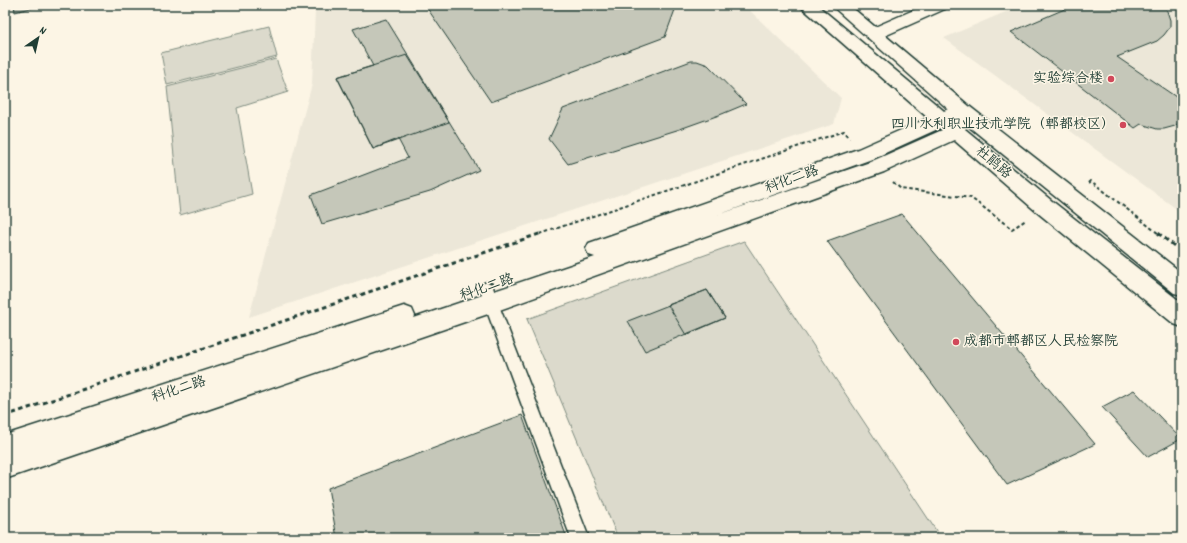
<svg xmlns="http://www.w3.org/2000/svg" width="1187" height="543" font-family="Dekko,'LXGW WenKai TC',sans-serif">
  <rect width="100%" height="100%" fill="#fcf5e5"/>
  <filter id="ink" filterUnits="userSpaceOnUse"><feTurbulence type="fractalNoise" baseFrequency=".025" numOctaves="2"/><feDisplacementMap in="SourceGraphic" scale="8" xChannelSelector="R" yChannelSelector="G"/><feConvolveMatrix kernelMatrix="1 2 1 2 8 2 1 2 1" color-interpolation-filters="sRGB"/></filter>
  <g filter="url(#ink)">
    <path fill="#ece7d8" d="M313,5H744L841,98L834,124L249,317L312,84L315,10Z
      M1022,5H1182V213L944,38Z"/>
    <path fill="#dcdacc" stroke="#7e8c80" d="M269,26L277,57L167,85L161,53Z
      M276,59L288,92L237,108L252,194L180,215L167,87Z
      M744,241L941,538H618L527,319Z"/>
    <path fill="#c5c7b9" stroke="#1f3d34" d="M14,5H39V6L15,12Z
      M425,5H673L676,7L665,37L491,102Z
      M1074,5H1165L1170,20V27L1164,35L1157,41L1117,57L1182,101V117L1180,121L1175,126L1164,129H1157L1141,124L1135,128L1011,32Z
      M386,19L479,170L430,192L322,224L311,195L408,158L398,139L373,149L337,77L373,66L353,29Z
      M407,55L449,122L373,149L337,77Z
      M691,61H697L708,65L746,104L722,114L680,129L568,164L549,139L563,109Z
      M902,214L1095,444L1007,485L827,241Z
      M707,290L725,318L645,351L628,321Z
      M707,290L725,318L686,335L668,305Z
      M1134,390L1181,439L1148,457L1102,407Z
      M522,415L567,538H337L328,488Z"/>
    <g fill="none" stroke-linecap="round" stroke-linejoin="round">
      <defs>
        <path id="lane" d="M487,282L492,284L498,303L589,538H571L484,303L480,288L482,284Z"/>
        <path id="street" d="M925,5H947L945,9L880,38L874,39L868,38L866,34L868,30Z"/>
        <path id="secondary" d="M799,5H817L944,111L948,109L831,5H849L969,106L1182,273V295L1174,293L967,125L965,129L1052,201L1182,303V327L1174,324L1038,213L954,140L884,172L491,313L5,479V435L404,306L412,309L415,316L414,318L595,257L589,255L586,249L589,243L858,149L928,118ZM940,128L942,130L870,162L715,216L872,159Z"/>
      </defs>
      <use href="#lane" stroke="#1f3d34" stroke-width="3"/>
      <use href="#street" stroke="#1f3d34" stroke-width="3"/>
      <use href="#secondary" stroke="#1f3d34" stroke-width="3"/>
      <path stroke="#1f3d34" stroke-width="2" stroke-dasharray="3.5 2.5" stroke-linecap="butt" d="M893,182L901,189L971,198L1012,229L1026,220
        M1089,183L1091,181L1159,234
        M540,234L844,131L850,138"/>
      <path stroke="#1f3d34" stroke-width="3" stroke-dasharray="4.5 3.5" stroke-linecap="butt" d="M1158,233L1182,252
        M5,416L542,233"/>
      <use href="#lane" fill="#fcf5e5" fill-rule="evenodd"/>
      <use href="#street" fill="#fcf5e5" fill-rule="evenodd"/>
      <use href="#secondary" fill="#fcf5e5" fill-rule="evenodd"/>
    </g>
  </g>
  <g fill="#d1495b" stroke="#fcf5e5" stroke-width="1.5">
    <circle cx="1111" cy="79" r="4"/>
    <circle cx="1123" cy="125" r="4"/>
    <circle cx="956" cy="342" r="4"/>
  </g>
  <g text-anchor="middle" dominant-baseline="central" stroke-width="3" stroke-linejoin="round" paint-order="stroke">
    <g font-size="14" fill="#1f3d34" stroke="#fcf5e5" text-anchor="end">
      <text x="1103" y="79">实验综合楼</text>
      <text x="1115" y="125">四川水利职业技术学院（郫都校区）</text>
      <text x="964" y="342" text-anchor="start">成都市郫都区人民检察院</text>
    </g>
    <g font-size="14" fill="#1f3d34" stroke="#fcf5e5">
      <text transform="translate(993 163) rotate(40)">杜鹃路</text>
      <text transform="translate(792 180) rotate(-20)">科化二路</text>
      <text transform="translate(487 288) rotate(-19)">科化二路</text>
      <text transform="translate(179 390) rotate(-18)">科化二路</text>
    </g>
  </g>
  <rect width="1187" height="543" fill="none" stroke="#fcf5e5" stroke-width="20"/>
  <rect x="10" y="10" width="1167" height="523" fill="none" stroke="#1f3d34" stroke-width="1.5" filter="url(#ink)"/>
  <g transform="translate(38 38) rotate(34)" stroke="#fcf5e5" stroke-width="3" paint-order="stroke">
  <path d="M0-3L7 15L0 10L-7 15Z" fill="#1f3d34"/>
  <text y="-6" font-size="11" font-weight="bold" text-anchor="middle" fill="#1f3d34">N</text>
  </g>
</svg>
